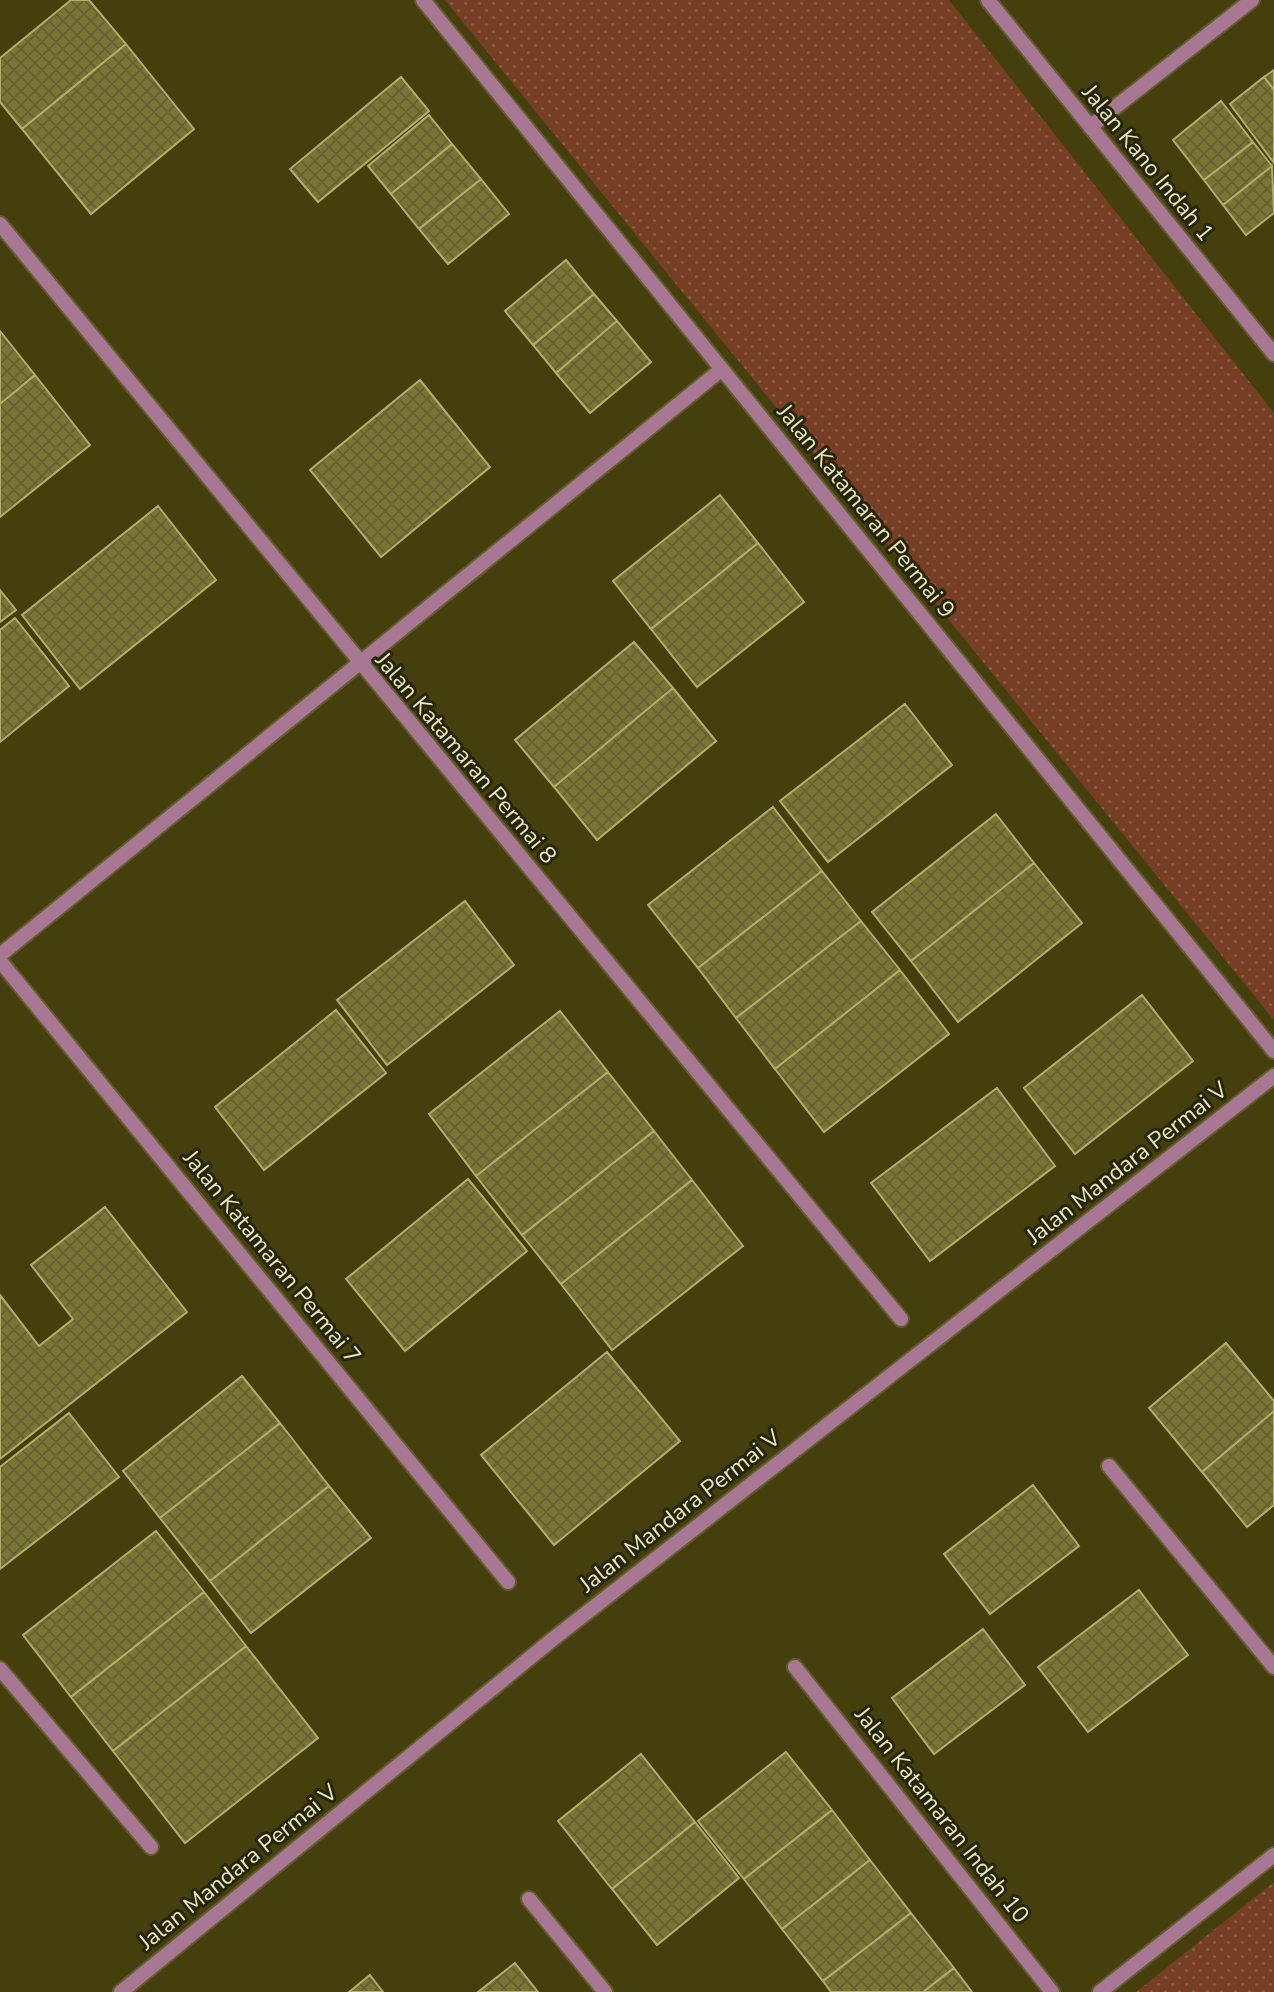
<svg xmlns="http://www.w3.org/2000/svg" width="1274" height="1992" font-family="'Nunito Sans',sans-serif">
  <defs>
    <pattern id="green-dots" width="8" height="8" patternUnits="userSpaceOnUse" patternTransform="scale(1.75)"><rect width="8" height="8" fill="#763e25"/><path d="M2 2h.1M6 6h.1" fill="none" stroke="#8a5a43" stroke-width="1.8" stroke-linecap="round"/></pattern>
    <pattern id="building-cross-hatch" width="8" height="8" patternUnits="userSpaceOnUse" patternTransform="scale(1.75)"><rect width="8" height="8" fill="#7b7534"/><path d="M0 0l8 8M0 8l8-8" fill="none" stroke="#635f37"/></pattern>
  </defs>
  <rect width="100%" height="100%" fill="#443f0c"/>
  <path fill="url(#green-dots)" d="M445,0H949L1274,413V1020Z
    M1274,1882V1992H1136Z"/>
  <path fill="url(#building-cross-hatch)" stroke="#b3ad6c" stroke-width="2" d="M71,0H89L126,44L22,129L0,102V58Z
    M126,44L194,129L91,214L22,129Z
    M1274,70V90L1264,77Z
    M401,77L429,111L318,202L290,169Z
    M1264,77L1274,90V163L1230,104Z
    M1221,101L1253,142L1204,180L1173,140Z
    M429,115L452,144L391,194L368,166Z
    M1253,142L1272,166L1223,205L1204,180Z
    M452,144L481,179L419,229L391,194Z
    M1272,166L1274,213L1246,235L1223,205Z
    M481,179L509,214L448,264L419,229Z
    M566,260L594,294L533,345L505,311Z
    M594,294L617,321L556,373L533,345Z
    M617,321L651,362L590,413L556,373Z
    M0,331L35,375L0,404Z
    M35,375L90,445L0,517V404Z
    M420,380L490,467L381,557L310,470Z
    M720,495L758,543L651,629L613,581Z
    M158,506L216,580L80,689L22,615Z
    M758,543L804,602L697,687L651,629Z
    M0,590L16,610L0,622Z
    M15,618L69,686L0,742V630Z
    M634,642L673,688L554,787L515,740Z
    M673,688L716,741L597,840L554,787Z
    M905,704L952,765L828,862L780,801Z
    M773,807L822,871L698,968L648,905Z
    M996,814L1034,863L911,961L872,912Z
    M1034,863L1082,923L958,1022L911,961Z
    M822,871L861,921L736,1018L698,968Z
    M465,901L514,965L387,1065L337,1000Z
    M861,921L900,970L775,1069L736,1018Z
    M900,970L949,1034L824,1132L775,1069Z
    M1142,995L1193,1061L1075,1154L1024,1088Z
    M336,1010L386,1073L264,1170L215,1107Z
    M560,1011L608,1072L476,1176L429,1114Z
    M608,1072L654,1131L522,1235L476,1176Z
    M997,1088L1055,1166L930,1261L871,1183Z
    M654,1131L692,1180L561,1284L522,1235Z
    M468,1179L527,1251L405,1351L346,1279Z
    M692,1180L743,1246L612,1350L561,1284Z
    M105,1207L187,1312L0,1459V1295L39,1346L73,1319L31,1265Z
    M1226,1343L1274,1401V1411L1202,1472L1149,1408Z
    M607,1352L680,1441L554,1545L481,1455Z
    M242,1376L280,1423L160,1518L123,1471Z
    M1274,1411V1505L1247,1527L1202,1472Z
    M69,1413L119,1477L0,1569V1467Z
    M280,1423L329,1486L210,1581L160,1518Z
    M1033,1485L1079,1546L990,1614L944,1554Z
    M329,1486L371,1538L251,1633L210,1581Z
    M156,1531L204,1592L71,1697L23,1635Z
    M1139,1590L1188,1655L1088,1732L1038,1667Z
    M204,1592L246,1646L113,1751L71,1697Z
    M983,1629L1025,1685L934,1754L892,1698Z
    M246,1646L318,1738L185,1843L113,1751Z
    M786,1752L832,1810L744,1879L698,1821Z
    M641,1754L695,1822L612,1889L558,1821Z
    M832,1810L870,1860L782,1929L744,1879Z
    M695,1822L739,1878L657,1945L612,1889Z
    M870,1860L911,1913L823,1981L782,1929Z
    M911,1913L954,1968L923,1992H831L823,1981Z
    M515,1963L538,1992H478Z
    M954,1968L972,1992H923Z
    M370,1975L383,1992H349Z"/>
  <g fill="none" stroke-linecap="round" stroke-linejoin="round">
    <defs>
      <path id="street" d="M423,0L1274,1051
        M988,0L1274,354
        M1090,127L1252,0
        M0,224L901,1319
        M0,955L722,369
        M0,961L508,1582
        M1109,1466L1274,1667
        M795,1667L1052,1992
        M0,1669L151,1847
        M529,1899L605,1992
        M121,1992L553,1639L1274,1076
        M1100,1992L1274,1855"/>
    </defs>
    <use href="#street" stroke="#625d2d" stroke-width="18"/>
    <use href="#street" stroke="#a87793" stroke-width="14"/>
  </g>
  <g text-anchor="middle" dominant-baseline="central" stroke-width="6" stroke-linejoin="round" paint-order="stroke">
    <g font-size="23" fill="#e8e6c5" stroke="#28260a">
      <text transform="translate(1148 163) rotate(51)">Jalan Kano Indah 1</text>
      <text transform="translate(866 511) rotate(51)">Jalan Katamaran Permai 9</text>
      <text transform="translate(466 758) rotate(50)">Jalan Katamaran Permai 8</text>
      <text transform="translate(1127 1163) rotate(-38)">Jalan Mandara Permai V</text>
      <text transform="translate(272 1257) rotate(51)">Jalan Katamaran Permai 7</text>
      <text transform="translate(680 1511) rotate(-38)">Jalan Mandara Permai V</text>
      <text transform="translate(942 1815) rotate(52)">Jalan Katamaran Indah 10</text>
      <text transform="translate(238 1867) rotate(-39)">Jalan Mandara Permai V</text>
    </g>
  </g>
</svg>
